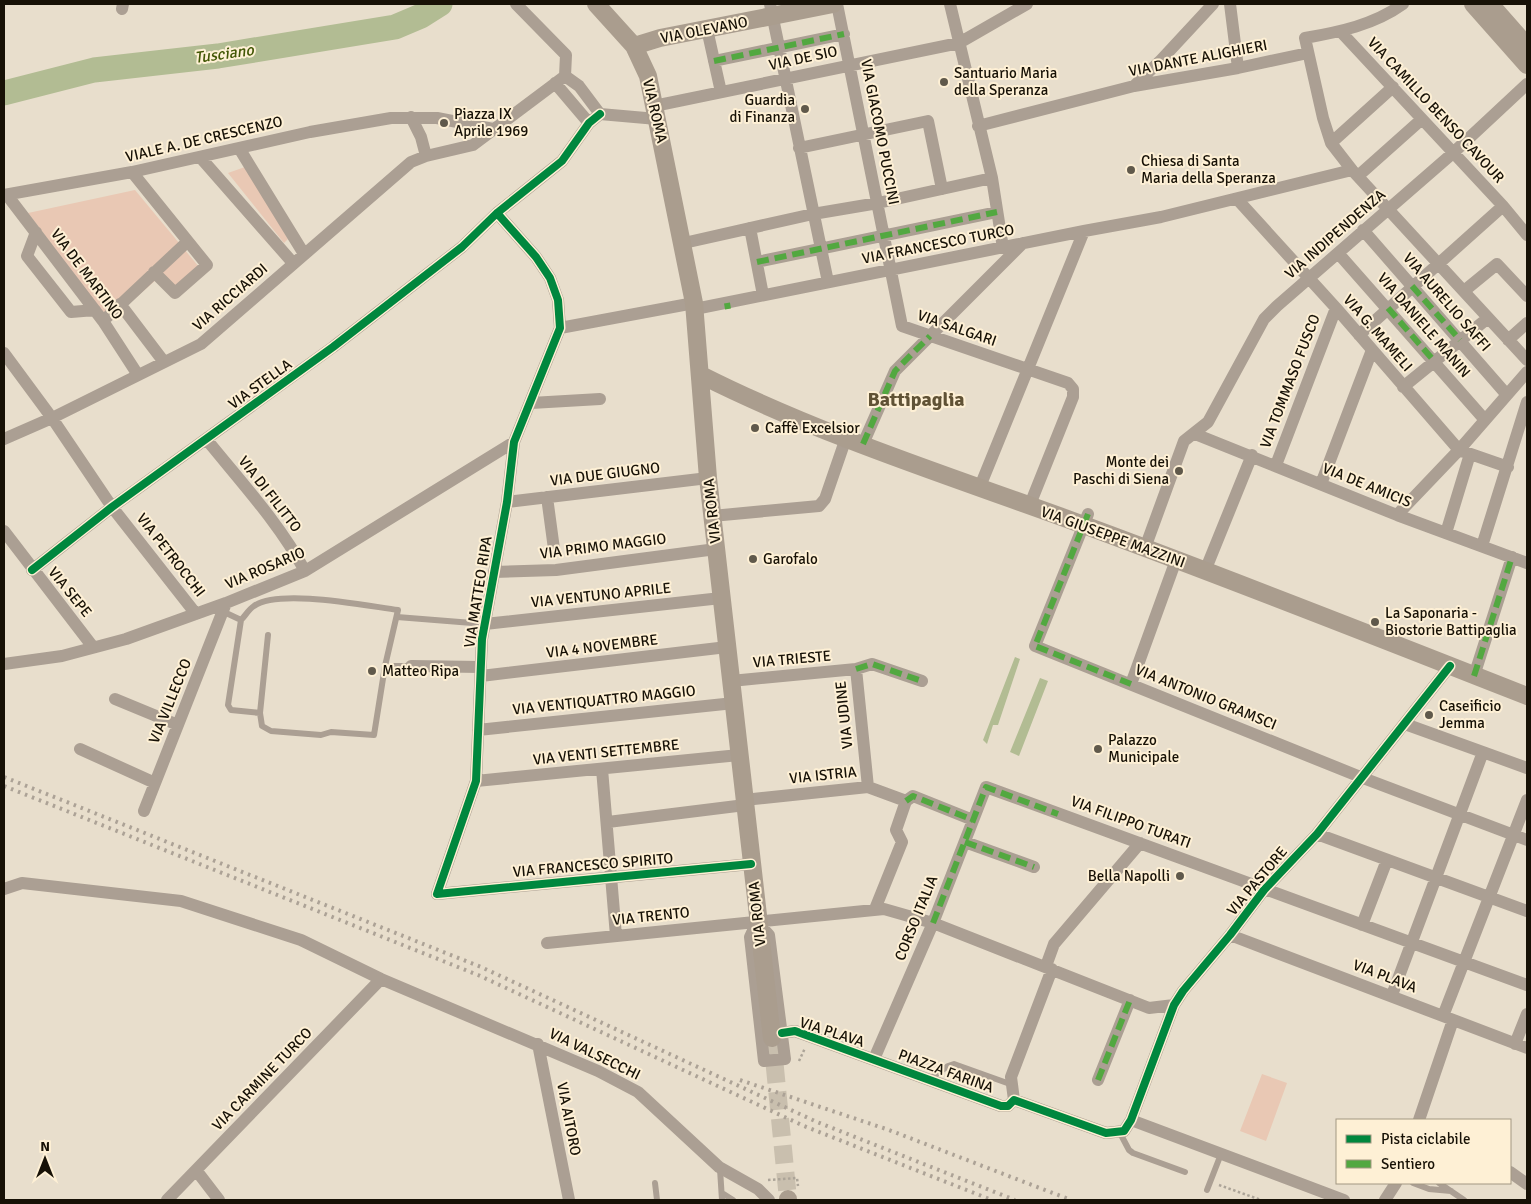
<svg xmlns="http://www.w3.org/2000/svg" width="1531" height="1204" font-family="Signika,sans-serif">
  <rect width="100%" height="100%" fill="#e8decc"/>
  <path fill="#e9c8b4" d="M245,167L288,239L284,243L228,173Z
    M135,190L204,273L174,299L156,280L109,321L28,213Z
    M1262,1074L1287,1083L1266,1141L1240,1131Z"/>
  <path fill="#b2bc93" d="M1015,657L1020,659L998,725H993L987,744L983,740Z
    M1040,678L1048,681L1019,756L1010,752Z"/>
  <g fill="none" stroke-linecap="round" stroke-linejoin="round">
    <path stroke="#b2bc93" stroke-width="25" d="M4,93L94,70L218,56L395,27L421,16L440,4"/>
    <path stroke="#c9bfae" stroke-width="18" stroke-dasharray="18 9" stroke-linecap="butt" d="M772,1038L788,1199"/>
    <path stroke="#aca498" stroke-width="2.5" stroke-dasharray="2.5 2.5" stroke-linecap="butt" d="M799,1061L805,1048
      M768,1180L797,1178L798,1186
      M1219,1185L1261,1200"/>
    <path stroke="#ab9f93" stroke-width="6" d="M224,612L241,620L228,705L231,710L260,713L262,726L271,731L321,735L331,732L374,735L385,666H411
      M397,617L485,624
      M241,620C245,616 249,609 254,606C279,588 367,606 398,610L385,666
      M260,713L268,635
      M928,1080L948,1066L954,1064L1010,1084
      M1120,1133L1129,1150L1133,1153L1185,1172
      M720,1169L722,1200
      M655,1183L657,1200
      M1413,1183L1429,1189L1451,1191
      M1439,1183L1464,1200
      M1207,1190L1221,1154
      M722,1193L733,1200"/>
    <path stroke="#ab9f93" stroke-width="12" d="M516,4L566,55L565,76
      M770,4L828,282
      M837,4L902,326L1068,383L1073,389V397L1029,507
      M950,4L992,178L1003,248
      M1230,4L1238,68
      M1403,4C1374,25 1339,32 1305,38L1323,118L1331,143L1352,170L1527,360
      M122,9L123,4
      M707,29L721,92
      M1341,32L1503,206L1527,235
      M714,61L844,34
      M565,76L579,86L600,114L657,119
      M555,83L589,123
      M1134,86L1161,60L1213,4
      M654,106L959,43L1027,4
      M411,117L421,137L426,156
      M978,126L1134,86L1238,68L1308,53
      M1331,143L1393,87
      M239,148L304,254
      M799,148L928,121L942,189
      M200,157L293,263
      M132,172L207,265L175,293L154,272
      M1358,176L1422,119
      M4,195L132,172L310,132L391,118H437L493,129
      M7,195L103,321L138,375
      M1237,199L1336,308L1459,450L1508,467
      M497,213L536,257L550,278L558,300L560,328L514,442L507,502L482,639L476,781L437,894L751,864
      M750,228L763,295
      M1363,230L1507,395
      M36,232L27,256L71,312L95,310
      M684,243L813,214L878,203L992,178
      M1338,253L1485,420
      M757,262L997,212
      M1464,291L1497,264L1527,296
      M120,304L164,362
      M695,309L1084,231L1161,217L1352,170
      M103,321L187,242
      M560,328L694,303
      M1359,335L1503,206
      M1508,340L1527,323
      M4,353L52,418L112,507L196,614
      M1403,387L1488,318
      M531,403L600,399
      M1195,434L1397,515L1527,563
      M4,439L52,418L201,344L411,162L426,156L473,145L565,76
      M207,440C241,482 279,523 305,571
      M863,444L895,371L1023,243
      M1276,465L1336,308
      M1321,484L1372,350
      M979,489L1084,231
      M547,497L554,549
      M507,502L708,478
      M1088,514L1035,646L1363,778L1527,840
      M1397,515L1459,450L1527,372
      M712,516L819,506L825,499L846,438
      M4,531L93,647
      M1446,533L1470,454
      M1482,546L1527,402
      M1145,548L1184,441L1208,422L1264,319L1277,306L1453,153L1527,84
      M32,570L112,507L333,347L462,247L497,213L562,161L589,123L600,114
      M1205,571L1252,455
      M494,572L556,570L716,549
      M485,624L721,598
      M4,664L62,656L126,639L226,603L305,571L514,442
      M411,666L481,667
      M856,669L868,787
      M481,676L727,647
      M1474,676L1512,557
      M731,681L856,669L872,664L922,681
      M1131,684L1176,560
      M115,699L178,725
      M1405,724L1527,768
      M478,730L734,703
      M80,749L155,783
      M602,769L616,936
      M476,781L739,755
      M744,800L868,787L906,801L896,830L902,842L875,909
      M906,801L913,796L973,820
      M144,811L226,603
      M608,822L745,805
      M1317,834L1527,911
      M965,842L1034,867
      M4,889L22,883L181,901L301,940L381,979L598,1071L638,1092L719,1167L758,1189L769,1200
      M757,922L769,935L785,1059L764,1061L750,937Z
      M1362,925L1387,860
      M1230,935L1527,1048
      M547,943L884,909L933,923L1149,1008L1174,1005
      M1046,966L1054,944L1140,843
      M1392,995L1483,752
      M1443,1016L1527,800
      M782,1033L795,1031L1001,1106H1008L1014,1100L1106,1133L1124,1131L1131,1120L1174,1005L1183,991L1230,935L1264,890L1317,834L1450,666
      M538,1044L569,1200
      M1515,1044L1527,1014
      M874,1059L933,923L986,787L1527,985
      M1098,1080L1130,1000
      M1014,1100L1011,1077L1052,969
      M1131,1120L1344,1200
      M1419,1120L1453,1020
      M196,1170L219,1200
      M1510,1172L1527,1184
      M167,1200L381,979
      M1385,1200L1396,1183"/>
    <path stroke="#aa9d8e" stroke-width="18" d="M596,4L634,46L648,76L694,303L708,478L772,1038
      M1473,4L1527,65
      M1490,4L1527,46
      M634,46L660,38L833,4
      M701,375C818,434 946,475 1070,520C1223,576 1375,636 1527,696
      M788,1199V1200"/>
    <path stroke="#aca296" stroke-width="4" stroke-dasharray="2.5 5" stroke-linecap="butt" d="M4,777L481,967L817,1122L1015,1200
      M4,786L478,975L804,1126L992,1200
      M740,1080L889,1130L1071,1200"/>
    <path stroke="#52a840" stroke-width="6" stroke-dasharray="12 6" stroke-linecap="butt" d="M714,61L844,34
      M757,262L997,212
      M1412,286L1460,340
      M727,303L728,309
      M1388,308L1435,362
      M863,444L895,371L930,336
      M1088,514L1035,646L1131,684
      M856,669L872,664L922,681
      M1474,676L1512,557
      M906,801L913,796L973,820
      M965,842L1034,867
      M933,923L986,787L1058,814
      M1098,1080L1130,1000"/>
    <defs>
      <path id="cycleway" d="M497,213L536,257L550,278L558,300L560,328L514,442L507,502L482,639L476,781L437,894L751,864
        M32,570L112,507L333,347L462,247L497,213L562,161L589,123L600,114
        M782,1033L795,1031L1001,1106H1008L1014,1100L1106,1133L1124,1131L1131,1120L1174,1005L1183,991L1230,935L1264,890L1317,834L1450,666"/>
    </defs>
    <use href="#cycleway" stroke="#fef0d5" stroke-width="11"/>
    <use href="#cycleway" stroke="#00873e" stroke-width="8"/>
  </g>
  <g fill="#60594b" stroke="#fef0d5" stroke-width="2">
    <circle cx="944" cy="82" r="5"/>
    <circle cx="805" cy="109" r="5"/>
    <circle cx="444" cy="123" r="5"/>
    <circle cx="1131" cy="170" r="5"/>
    <circle cx="755" cy="428" r="5"/>
    <circle cx="1179" cy="471" r="5"/>
    <circle cx="753" cy="559" r="5"/>
    <circle cx="1375" cy="622" r="5"/>
    <circle cx="372" cy="671" r="5"/>
    <circle cx="1429" cy="715" r="5"/>
    <circle cx="1098" cy="749" r="5"/>
    <circle cx="1180" cy="876" r="5"/>
  </g>
  <g text-anchor="middle" dominant-baseline="central" stroke-width="4" stroke-linejoin="round" paint-order="stroke">
    <g font-size="15" fill="#171106" stroke="#fef0d5">
      <text transform="translate(704 30) rotate(-11)">VIA OLEVANO</text>
      <text transform="translate(803 58) rotate(-12)">VIA DE SIO</text>
      <text transform="translate(1198 58) rotate(-11)">VIA DANTE ALIGHIERI</text>
      <text transform="translate(1436 110) rotate(47)">VIA CAMILLO BENSO CAVOUR</text>
      <text transform="translate(655 111) rotate(77)">VIA ROMA</text>
      <text transform="translate(880 132) rotate(79)">VIA GIACOMO PUCCINI</text>
      <text transform="translate(204 139) rotate(-13)">VIALE A. DE CRESCENZO</text>
      <text transform="translate(1335 234) rotate(-41)">VIA INDIPENDENZA</text>
      <text transform="translate(938 244) rotate(-11)">VIA FRANCESCO TURCO</text>
      <text transform="translate(87 274) rotate(53)">VIA DE MARTINO</text>
      <text transform="translate(230 297) rotate(-41)">VIA RICCIARDI</text>
      <text transform="translate(1447 302) rotate(49)">VIA AURELIO SAFFI</text>
      <text transform="translate(1424 325) rotate(49)">VIA DANIELE MANIN</text>
      <text transform="translate(957 328) rotate(19)">VIA SALGARI</text>
      <text transform="translate(1378 333) rotate(49)">VIA G. MAMELI</text>
      <text transform="translate(1290 381) rotate(-69)">VIA TOMMASO FUSCO</text>
      <text transform="translate(260 384) rotate(-36)">VIA STELLA</text>
      <text transform="translate(605 474) rotate(-7)">VIA DUE GIUGNO</text>
      <text transform="translate(1367 485) rotate(22)">VIA DE AMICIS</text>
      <text transform="translate(270 494) rotate(52)">VIA DI FILITTO</text>
      <text transform="translate(712 511) rotate(-96)">VIA ROMA</text>
      <text transform="translate(1113 537) rotate(20)">VIA GIUSEPPE MAZZINI</text>
      <text transform="translate(603 546) rotate(-7)">VIA PRIMO MAGGIO</text>
      <text transform="translate(171 555) rotate(52)">VIA PETROCCHI</text>
      <text transform="translate(265 568) rotate(-23)">VIA ROSARIO</text>
      <text transform="translate(70 592) rotate(51)">VIA SEPE</text>
      <text transform="translate(478 592) rotate(-81)">VIA MATTEO RIPA</text>
      <text transform="translate(601 595) rotate(-6)">VIA VENTUNO APRILE</text>
      <text transform="translate(602 646) rotate(-7)">VIA 4 NOVEMBRE</text>
      <text transform="translate(792 659) rotate(-5)">VIA TRIESTE</text>
      <text transform="translate(1206 697) rotate(22)">VIA ANTONIO GRAMSCI</text>
      <text transform="translate(604 700) rotate(-6)">VIA VENTIQUATTRO MAGGIO</text>
      <text transform="translate(170 701) rotate(-68)">VIA VILLECCO</text>
      <text transform="translate(844 715) rotate(-96)">VIA UDINE</text>
      <text transform="translate(606 752) rotate(-6)">VIA VENTI SETTEMBRE</text>
      <text transform="translate(823 775) rotate(-6)">VIA ISTRIA</text>
      <text transform="translate(1131 822) rotate(20)">VIA FILIPPO TURATI</text>
      <text transform="translate(593 865) rotate(-5)">VIA FRANCESCO SPIRITO</text>
      <text transform="translate(1257 881) rotate(-50)">VIA PASTORE</text>
      <text transform="translate(757 914) rotate(-96)">VIA ROMA</text>
      <text transform="translate(651 916) rotate(-6)">VIA TRENTO</text>
      <text transform="translate(916 918) rotate(-68)">CORSO ITALIA</text>
      <text transform="translate(1385 976) rotate(21)">VIA PLAVA</text>
      <text transform="translate(832 1032) rotate(18)">VIA PLAVA</text>
      <text transform="translate(595 1054) rotate(26)">VIA VALSECCHI</text>
      <text transform="translate(946 1071) rotate(20)">PIAZZA FARINA</text>
      <text transform="translate(262 1079) rotate(-46)">VIA CARMINE TURCO</text>
      <text transform="translate(569 1119) rotate(79)">VIA AITORO</text>
    </g>
    <g font-size="15" fill="#171106" stroke="#fef0d5" text-anchor="start">
      <text x="954" y="73">Santuario Maria<tspan x="954" dy="17">della Speranza</tspan></text>
      <text x="795" y="100" text-anchor="end">Guardia<tspan x="795" dy="17">di Finanza</tspan></text>
      <text x="454" y="114">Piazza IX<tspan x="454" dy="17">Aprile 1969</tspan></text>
      <text x="1141" y="161">Chiesa di Santa<tspan x="1141" dy="17">Maria della Speranza</tspan></text>
      <text x="765" y="428">Caffè Excelsior</text>
      <text x="1169" y="462" text-anchor="end">Monte dei<tspan x="1169" dy="17">Paschi di Siena</tspan></text>
      <text x="763" y="559">Garofalo</text>
      <text x="1385" y="613">La Saponaria -<tspan x="1385" dy="17">Biostorie Battipaglia</tspan></text>
      <text x="382" y="671">Matteo Ripa</text>
      <text x="1439" y="706">Caseificio<tspan x="1439" dy="17">Jemma</tspan></text>
      <text x="1108" y="740">Palazzo<tspan x="1108" dy="17">Municipale</tspan></text>
      <text x="1170" y="876" text-anchor="end">Bella Napolli</text>
    </g>
    <g font-size="16" font-style="italic" fill="#415604" stroke="#fef0d5">
      <text transform="translate(224 54) rotate(-8)">Tusciano</text>
    </g>
    <g font-size="20" font-weight="bold" fill="#605235" stroke="#fef0d5">
      <text x="916" y="399">Battipaglia</text>
    </g>
  </g>
  <rect width="1531" height="1204" fill="none" stroke="#171106" stroke-width="10"/>
  <rect x="1336" y="1119" width="175" height="65" fill="#fef0d5" stroke="#a29782"/>
  <rect x="1346" y="1135" width="25" height="8" fill="#00873e" stroke="#a29782"/>
  <text x="1381" y="1144" font-size="15" fill="#171106">Pista ciclabile</text>
  <rect x="1346" y="1160" width="25" height="8" fill="#52a840" stroke="#a29782"/>
  <text x="1381" y="1169" font-size="15" fill="#171106">Sentiero</text>
  <g transform="translate(45 1159)" stroke="#fef0d5" stroke-width="4" paint-order="stroke">
  <path d="M0-4L9 19L0 12L-9 19Z" fill="#171106"/>
  <text y="-8" font-size="14" font-weight="bold" text-anchor="middle" fill="#171106">N</text>
  </g>
</svg>
